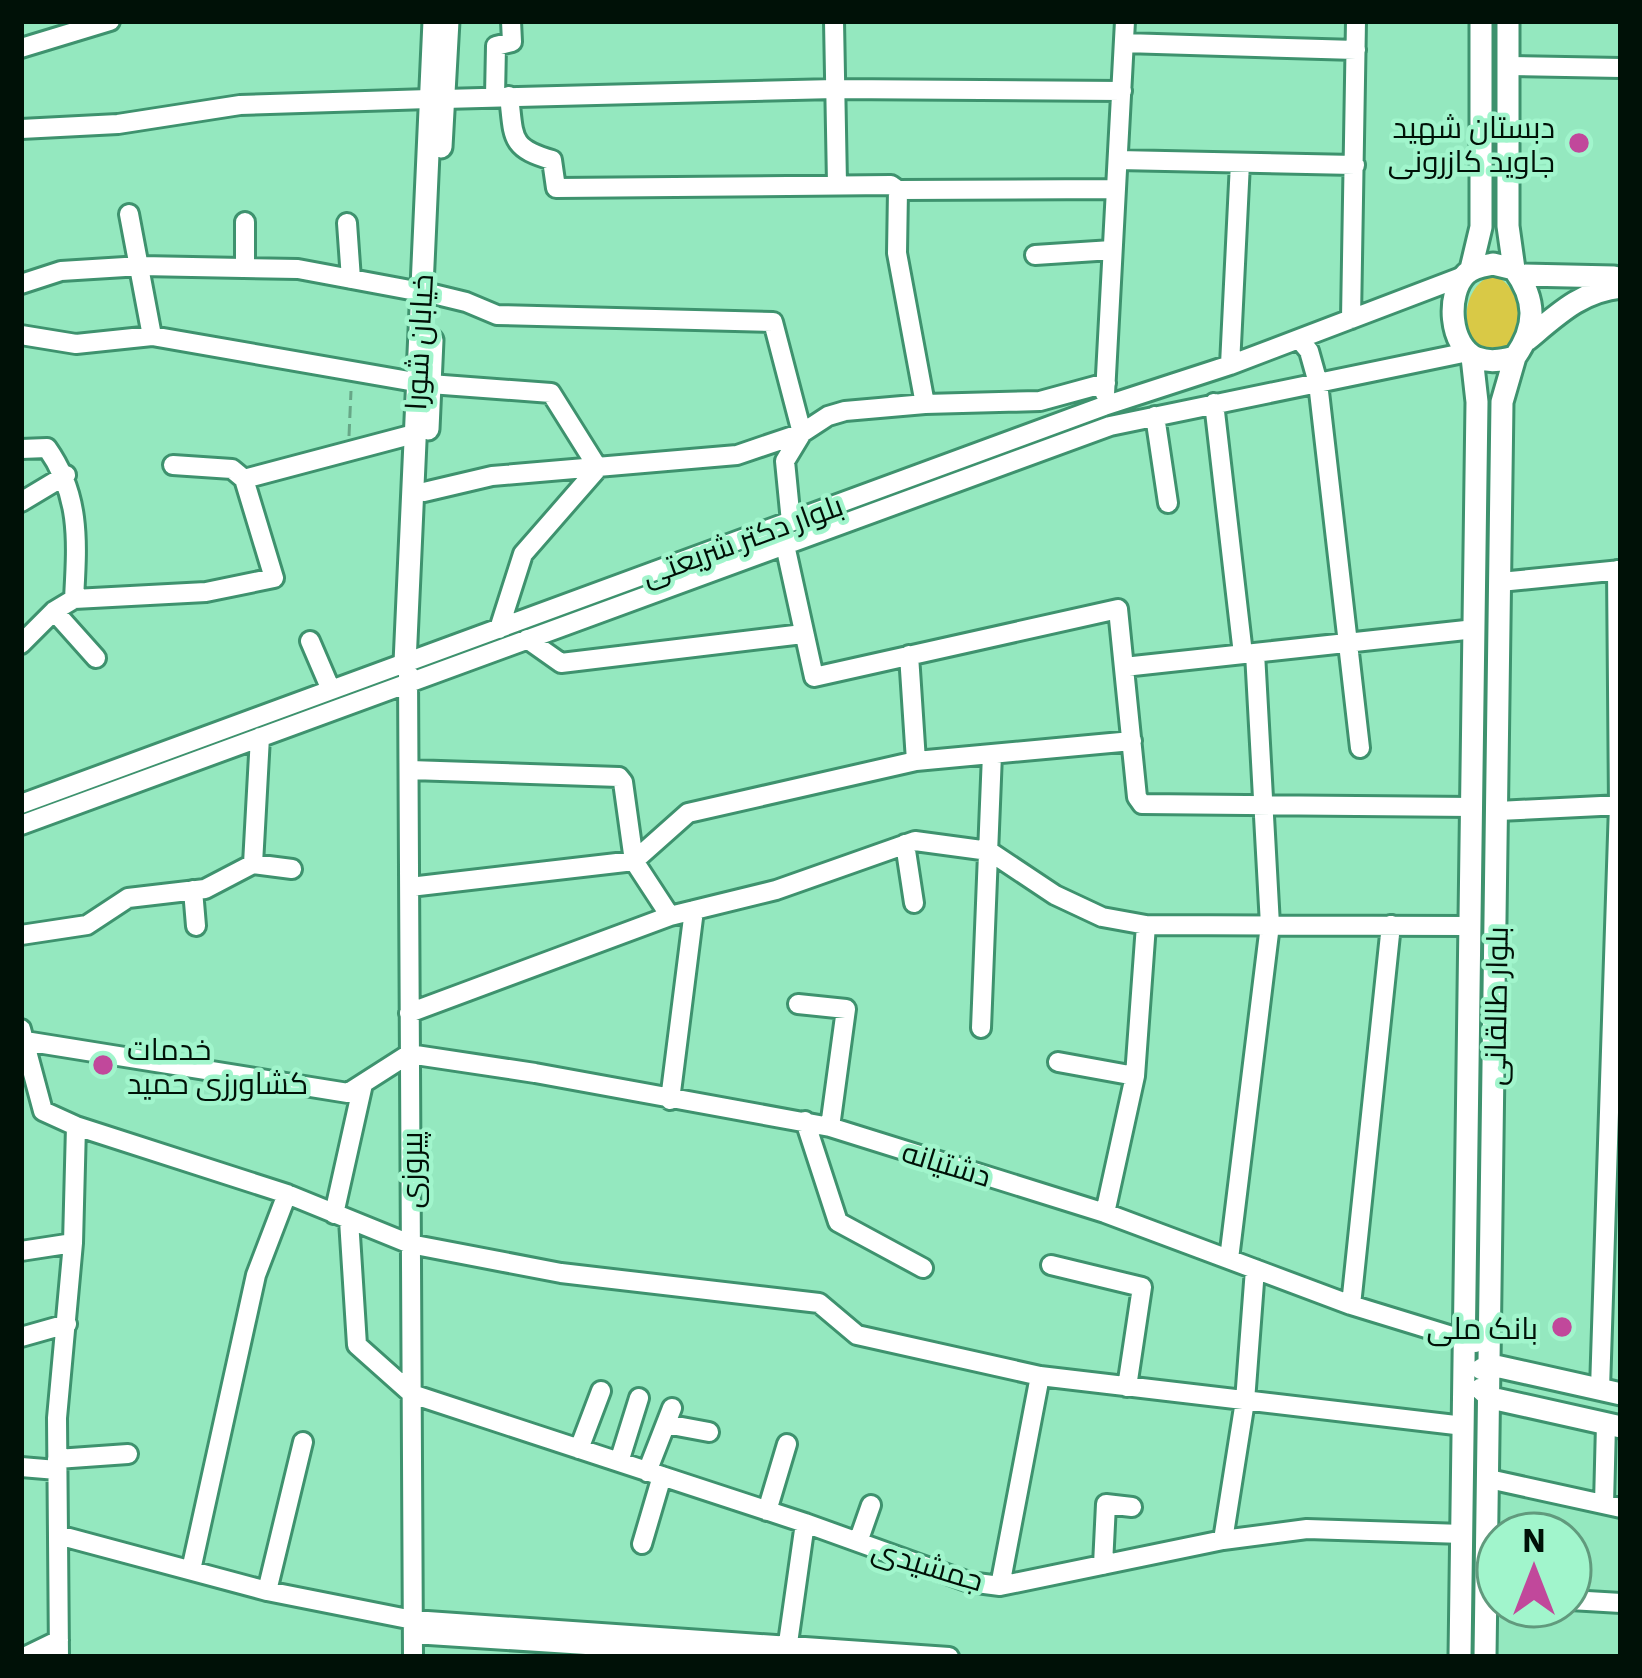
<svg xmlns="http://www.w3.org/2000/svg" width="1642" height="1678" font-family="'IBM Plex Sans',Cairo,sans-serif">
  <rect width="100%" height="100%" fill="#94e8bf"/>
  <path fill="#d9c946" d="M1493,275C1523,285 1532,343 1498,350C1459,356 1455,288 1493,275Z"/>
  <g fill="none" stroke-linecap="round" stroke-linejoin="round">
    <defs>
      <path id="minor" d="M834,21L837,184
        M1124,43L1356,50
        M21,48L110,21
        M1508,66L1621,68
        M495,96L496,46L512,42L511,21
        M509,96C514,137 509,148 552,160L556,188L891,185L898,190L1116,189
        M444,99L835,89L1122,91
        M21,129L118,124L240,105L429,99
        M1118,160L1355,165
        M898,190L897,253L925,404
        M129,214L152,336
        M245,222V268
        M347,223L351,279
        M1035,255L1112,250
        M21,284L61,271L141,266L298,269L421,292
        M433,294L466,302L497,315L773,322L802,433
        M1351,319L1356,21
        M21,335L76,344L152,336L415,382
        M1299,339L1309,351L1318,383L1360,748
        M1230,365L1240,163
        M430,384L551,393L598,468
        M1105,394L1125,21
        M1214,403L1243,654
        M1155,416L1168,503
        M21,449L47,448C81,496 77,543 74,599
        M173,465L232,469L244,479
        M424,492L492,476L737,455L802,433L828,416L845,411L925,404L1040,401L1106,383
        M21,502L66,475
        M791,522L785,461L802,433
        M785,545L814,677L1118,609L1137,797L1142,804L1473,807
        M1500,582L1621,570
        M54,611L96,658
        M499,629L523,554L598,468
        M527,639L561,663L803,634
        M310,641L331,690
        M21,644L54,611L74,599L206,592L274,578L244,479L414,434
        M909,655L916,761
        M1124,667L1475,629
        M408,672L413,1657
        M410,770L619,777L623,782L634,861L670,916
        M21,804L1104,406L1230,365L1464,276
        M1498,811L1621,805
        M21,825L1110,426L1468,352
        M905,844L914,903
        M253,864L292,869
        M410,887L634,861L688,813L916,761L1132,741
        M193,890L196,926
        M21,935L87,925L128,898L205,889L253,864L260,737
        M798,1004L846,1009L830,1127
        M409,1013L670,916L776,890L915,841L989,851L1055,895L1102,917L1146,925L1471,926
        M981,1028L992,754
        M21,1029L43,1111L76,1126L287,1194L410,1244L561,1273L819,1303L857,1335L1040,1376L1464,1426
        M25,1041L348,1093L409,1054L535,1073L830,1127L1105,1213L1351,1305L1475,1343
        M1058,1062L1135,1076
        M670,1100L694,910
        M805,1121L838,1222L923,1268
        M1105,1213L1135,1076L1146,925
        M334,1214L363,1084
        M349,1220L357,1345L412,1394L805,1523L969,1582L1000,1586L1223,1540L1307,1529L1463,1534
        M21,1251L73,1243
        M1229,1259L1270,925L1255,653
        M1051,1265L1142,1287L1127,1387
        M1351,1305L1391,925
        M21,1337L67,1324
        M1600,1389L1619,805L1617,570
        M666,1424L709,1432
        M579,1449L601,1391
        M57,1459L128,1454
        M619,1462L639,1398
        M21,1467L57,1470
        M647,1472L672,1408
        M1489,1479L1621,1508
        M1604,1504L1606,1424
        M767,1511L787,1444
        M58,1535L267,1591L413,1620L949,1657
        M1223,1540L1245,1401L1255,1269
        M858,1542L871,1505
        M642,1544L662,1476
        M1103,1565L1106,1504L1132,1507
        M191,1570L256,1275L287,1194
        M1000,1586L1040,1376
        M267,1591L303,1442
        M1570,1600L1621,1603
        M413,1634L771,1657
        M24,1657L59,1640
        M59,1657L57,1418L73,1243L76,1126
        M792,1657L788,1643L805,1523"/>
      <path id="major" d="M1508,21V226L1514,269
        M441,147L448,21
        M1493,264L1514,269C1536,299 1537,326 1515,357C1502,360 1491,363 1477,358C1449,347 1446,293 1466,274C1473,267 1484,266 1493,264Z
        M1471,269L1481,227V21
        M1519,275L1614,277
        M1527,340C1557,315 1581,291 1621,287
        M428,429L432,340
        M405,663L434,21
        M1482,1369L1491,1365L1621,1394
        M1481,1389L1491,1398L1621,1427
        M1460,1657L1477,402L1472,357
        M1485,1657L1502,402L1515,357"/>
    </defs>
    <use href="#minor" stroke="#3e926e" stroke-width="24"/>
    <use href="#major" stroke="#3e926e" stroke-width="27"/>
    <path stroke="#67a787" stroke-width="3" stroke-dasharray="12 6" stroke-linecap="butt" d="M349,436L351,391"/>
    <use href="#minor" stroke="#fff" stroke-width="18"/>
    <use href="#major" stroke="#fff" stroke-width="21"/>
  </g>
  <g fill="#c1489b" stroke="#a1f5cc" stroke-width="4.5">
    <circle cx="1579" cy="143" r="12"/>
    <circle cx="103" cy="1065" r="12"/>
    <circle cx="1562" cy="1327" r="12"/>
  </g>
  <g text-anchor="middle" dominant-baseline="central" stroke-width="9" stroke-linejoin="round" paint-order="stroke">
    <g font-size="30" fill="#001107" stroke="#a1f5cc" text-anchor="end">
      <text x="1555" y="126">دبستان شهید<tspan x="1555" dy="34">جاوید کازرونی</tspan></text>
      <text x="127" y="1048" text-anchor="start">خدمات<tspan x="127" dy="34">کشاورزی حمید</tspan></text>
      <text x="1538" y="1327">بانک ملی</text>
    </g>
    <g font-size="30" fill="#001107" stroke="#a1f5cc">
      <text transform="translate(418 342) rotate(-87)">خیابان شورا</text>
      <text transform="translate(742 539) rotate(-20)">بلوار دکتر شریعتی</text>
      <text transform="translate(1495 1006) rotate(-89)">بلوار طالقانی</text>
      <text transform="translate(947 1163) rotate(17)">دشتیانه</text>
      <text transform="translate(410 1170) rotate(-90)">پیروزی</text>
      <text transform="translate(928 1564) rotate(17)">جمشیدی</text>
    </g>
  </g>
  <rect width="1642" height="1678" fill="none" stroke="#001107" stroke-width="48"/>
  <g transform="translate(1534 1570)"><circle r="57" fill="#a1f5cc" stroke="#619a7d" stroke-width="3"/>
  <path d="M0-9L21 45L0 30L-21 45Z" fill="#c1489b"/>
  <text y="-18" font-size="33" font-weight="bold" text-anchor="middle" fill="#001107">N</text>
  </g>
</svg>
